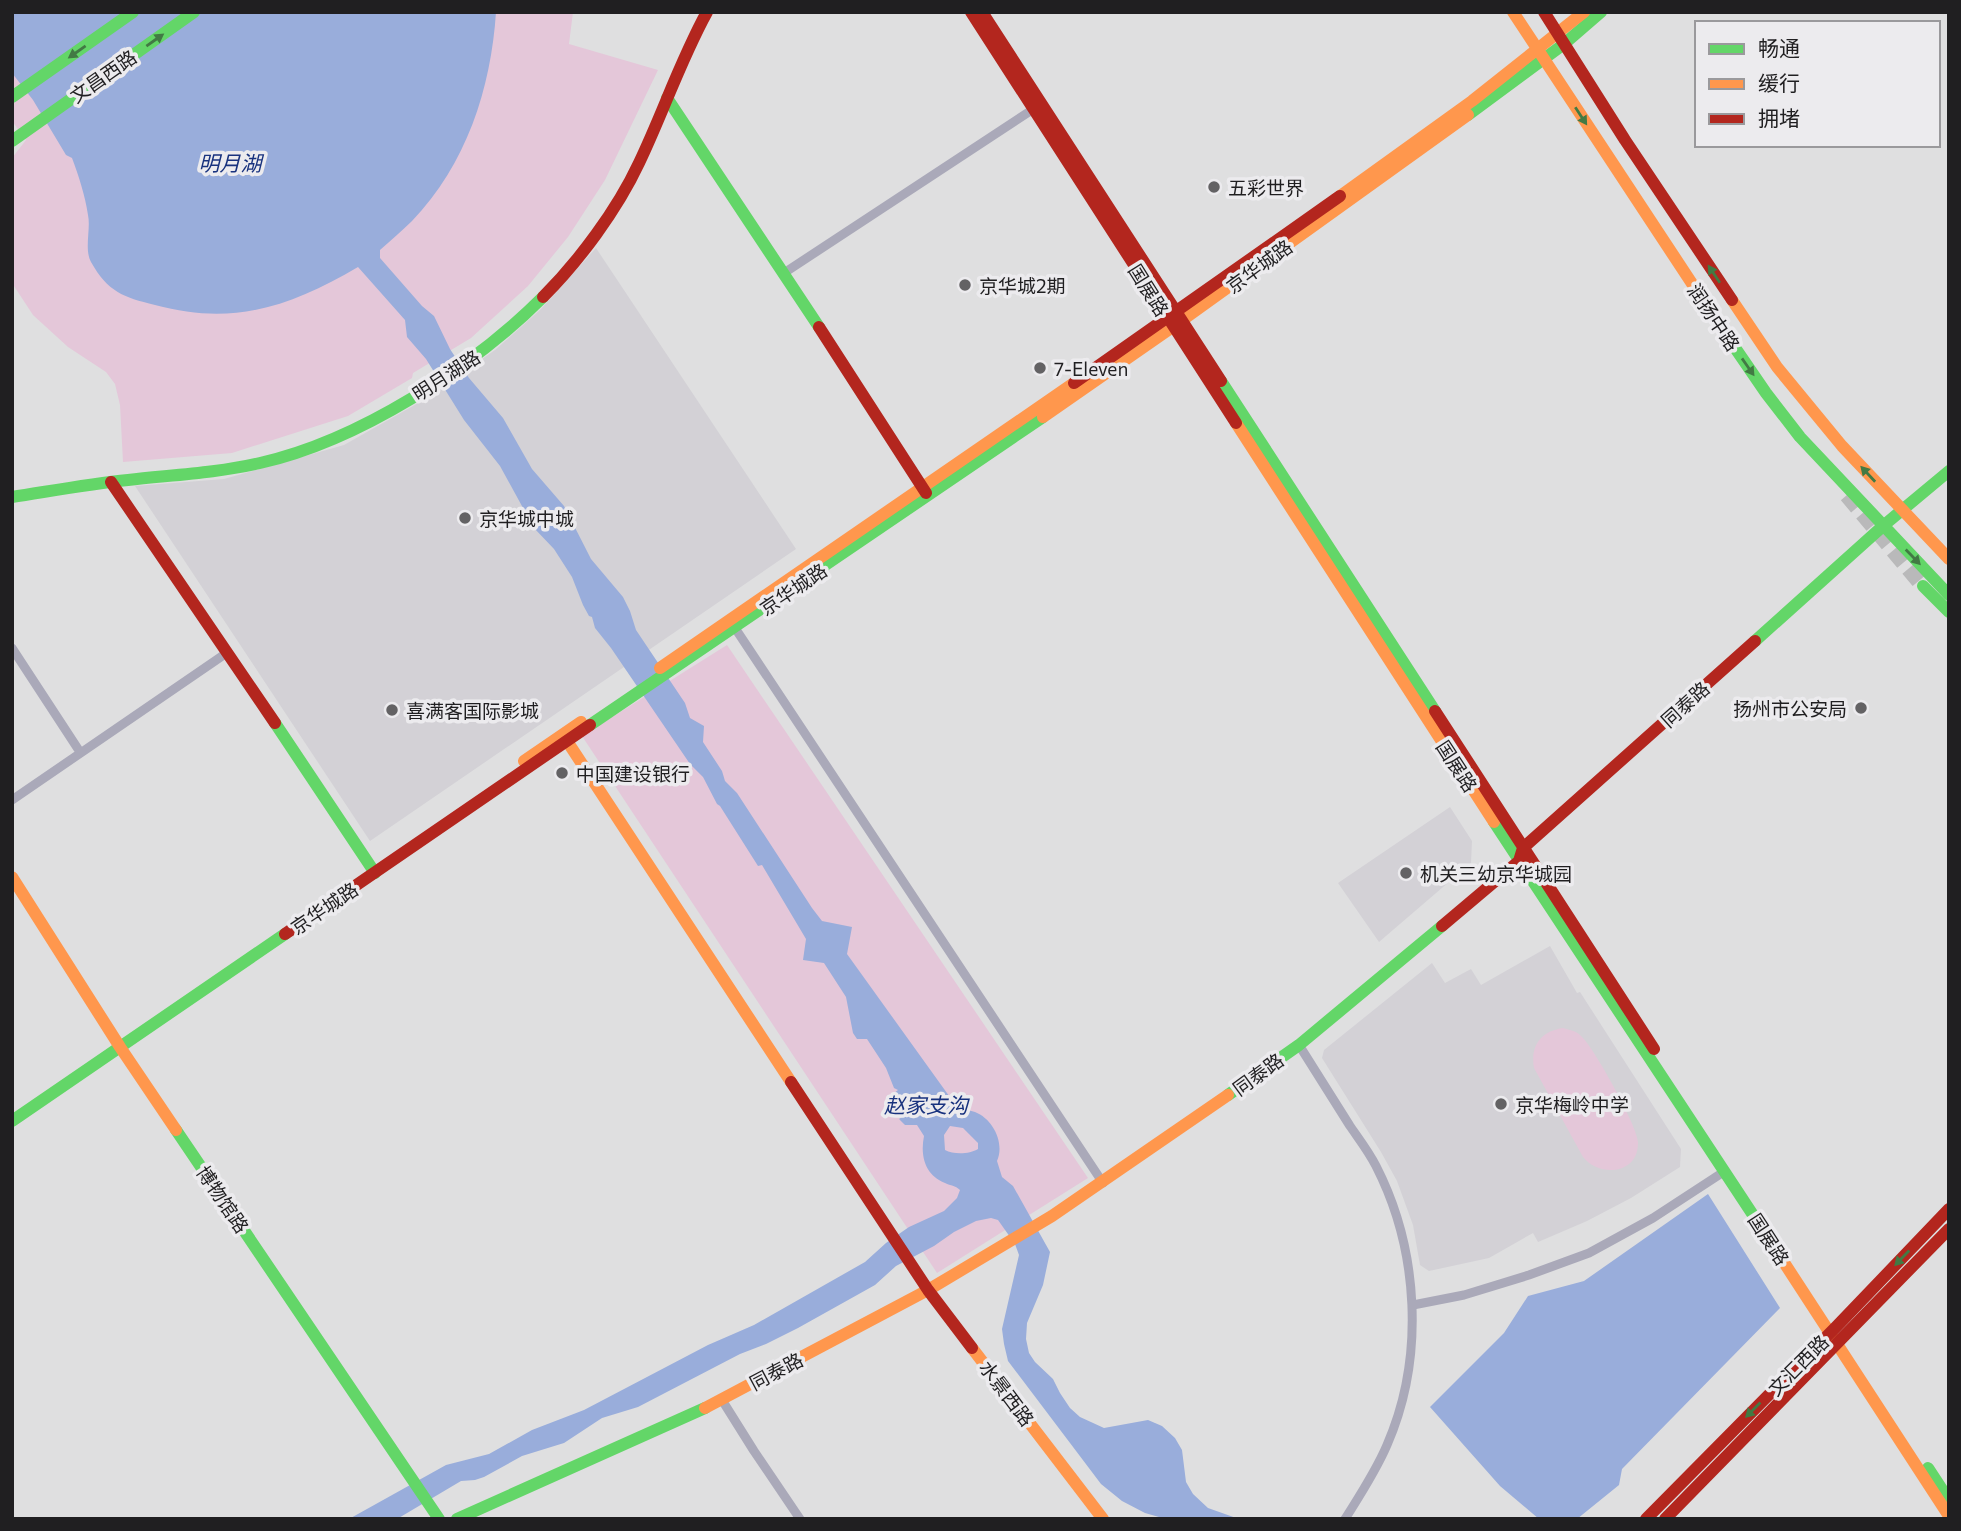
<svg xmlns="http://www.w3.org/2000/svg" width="1961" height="1531" font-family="Commissioner,'Noto Sans SC',sans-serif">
  <rect width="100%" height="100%" fill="#dfdfe0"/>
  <path fill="#d3d1d6" d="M596,248L796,549L370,841L135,486L224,479L344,445L420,402L495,350L541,309Z
    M1450,807L1472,841L1471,863L1379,942L1338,883Z
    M1550,946L1577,993L1580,992L1681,1149L1680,1167L1631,1198L1587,1221L1538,1242L1533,1233L1489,1258L1429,1271L1420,1265L1413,1225L1397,1181L1381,1152L1322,1058L1324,1050L1432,963L1445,983L1471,969L1481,985Z"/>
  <path fill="#e4c7d9" d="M12,12H573L569,44L658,70L605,180L568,237L528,286L471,338L413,373L412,378L348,416L232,453L123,462L120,405L115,384L106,372L68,347L33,315L12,283V158L26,140L12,121Z
    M727,645L1088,1178L937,1273L582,736Z
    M1563,1028C1570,1030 1577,1031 1582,1037C1594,1048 1638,1127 1638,1142C1639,1174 1600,1178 1583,1157L1534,1068C1530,1046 1541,1031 1563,1028Z"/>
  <path fill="#99addb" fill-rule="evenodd" d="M12,12H496C491,89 466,165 412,221C402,231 391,240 380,250V258L422,306L434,316L450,349L469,378L503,418L532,469L564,506L591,559L623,597L630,611L636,630L685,703L690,718L704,726L703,742L722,771L725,781L737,793L812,908L822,921L852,927L847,954L957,1107C963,1109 969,1110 975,1112C993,1119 1005,1143 997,1161L1002,1177L1013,1186L1050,1252L1043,1285L1027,1323L1026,1339L1029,1353L1035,1362L1053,1379L1060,1393L1070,1408L1080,1417L1104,1428L1148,1420L1162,1426L1175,1438L1182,1450L1186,1482L1193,1494L1208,1508L1239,1519H1166L1145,1513L1122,1501L1101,1484L1008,1361L1004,1344L1002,1329L1019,1255L1015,1244L998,1220L991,1218L976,1221L954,1232L934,1246L896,1266L875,1285L798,1328L766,1344L740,1354L638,1407L602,1418L564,1443L522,1456L484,1477L475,1480L461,1481L397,1519H349L446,1465L489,1454L532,1430L584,1410L708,1345L754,1325L865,1262L886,1243L909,1227L944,1211L957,1198L960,1190C955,1185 951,1186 945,1183C925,1175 920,1156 924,1136L917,1125H905L899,1119L905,1115L904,1112L897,1116L893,1109L895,1107L889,1097L898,1090L894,1088L886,1068L867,1039H857L853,1033L846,997L824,963L803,960L806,939L762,865L758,866L720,806L717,804L703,777L690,764L611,648L595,628L592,617L589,616L583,605L572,577L554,549L534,528L500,466L464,420L426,359L407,337L405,320L358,267C290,307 233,326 155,305C123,297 108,292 91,262C84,249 91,229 88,215C85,195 79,177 72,158L66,155L33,100L12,73ZM950,1126L963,1128L978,1143V1149C970,1154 954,1155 945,1150L944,1135Z
    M1708,1194L1780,1308L1622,1469L1619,1485L1577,1519H1539L1500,1486L1430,1407L1504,1333L1528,1296L1584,1281Z"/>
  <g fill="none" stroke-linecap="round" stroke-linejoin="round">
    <path stroke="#b9b9ba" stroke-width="16" stroke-dasharray="16 8" stroke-linecap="butt" d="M1847,495L1923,586"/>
    <path stroke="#aaa9b9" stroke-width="9" d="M784,273L1038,106
      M735,628L1103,1183
      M12,648L80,752
      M12,800L228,652
      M1299,1045C1316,1072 1333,1099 1350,1126C1359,1139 1369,1152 1376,1166C1419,1250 1425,1358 1387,1445C1376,1471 1360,1495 1345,1519
      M1413,1305L1464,1295L1529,1275L1589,1253L1653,1218L1725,1171
      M722,1400L754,1451L800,1519"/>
    <path stroke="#63d668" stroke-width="12" d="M12,97L133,12
      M667,98L819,327
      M1468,115L1564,44L1601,12
      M12,141L194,12
      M1718,323L1766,393L1800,437L1949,595
      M1221,381L1435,711
      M12,497C51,491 89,484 128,480C172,475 217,473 260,463C358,441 472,368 543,297
      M1923,586L1949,612
      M1755,641L1883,526L1949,471
      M275,723L375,873
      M590,725L1043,417
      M1494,822L1757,1221
      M1228,1095L1299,1045L1442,926
      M12,1121L285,934
      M176,1130L439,1519
      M1928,1468L1949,1500
      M457,1519L705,1408"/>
    <path stroke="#ff974d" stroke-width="12" d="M1513,12L1718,323
      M1340,196L1472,101L1584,12
      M1732,300L1777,367L1842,446L1949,559
      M1043,417L1181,321L1468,115
      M1236,423L1494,822
      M660,668L1074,383
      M567,741L791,1082
      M524,761L581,722
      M12,877L120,1047L176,1130
      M1757,1221L1949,1516
      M972,1348L1103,1519
      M705,1408L928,1290L1052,1216L1228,1095"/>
    <path stroke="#b3261e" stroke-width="12" d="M971,12L1236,423
      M982,12L1221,381
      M1544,12L1625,140L1732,300
      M543,297C579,261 617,210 639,163C663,113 680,61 707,12
      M819,327L926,493
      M1074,383L1340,196
      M111,482L275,723
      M1435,711L1654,1049
      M1442,926L1519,861L1523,848L1755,641
      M285,934L590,725
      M791,1082L928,1290L972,1348
      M1646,1519L1836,1327L1949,1209
      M1665,1519L1949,1229"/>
  </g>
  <defs><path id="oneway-solid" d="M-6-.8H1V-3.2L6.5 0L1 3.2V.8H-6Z" transform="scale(1.75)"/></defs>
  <g fill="#427a44">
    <use href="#oneway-solid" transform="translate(155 40) rotate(-35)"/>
    <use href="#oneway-solid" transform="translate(77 52) rotate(145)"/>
    <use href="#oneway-solid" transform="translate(1581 116) rotate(57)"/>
    <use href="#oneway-solid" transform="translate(1714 274) rotate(-124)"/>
    <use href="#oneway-solid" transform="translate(1748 367) rotate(55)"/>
    <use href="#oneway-solid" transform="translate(1868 474) rotate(-133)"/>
    <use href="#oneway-solid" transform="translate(1913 557) rotate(46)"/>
    <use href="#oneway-solid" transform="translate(1902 1258) rotate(134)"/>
    <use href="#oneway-solid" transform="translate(1753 1410) rotate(135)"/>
  </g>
  <g fill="#636264" stroke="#ecebee" stroke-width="2.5">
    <circle cx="1214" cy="187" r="7"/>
    <circle cx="965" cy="285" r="7"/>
    <circle cx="1040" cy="368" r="7"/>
    <circle cx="465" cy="518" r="7"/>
    <circle cx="1861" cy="708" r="7"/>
    <circle cx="392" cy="710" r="7"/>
    <circle cx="562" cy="773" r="7"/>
    <circle cx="1406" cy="873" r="7"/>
    <circle cx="1501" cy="1104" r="7"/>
  </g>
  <g text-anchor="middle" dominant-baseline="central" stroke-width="7" stroke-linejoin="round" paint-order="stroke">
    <g font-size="19" fill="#201f21" stroke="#ecebee">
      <text transform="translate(103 76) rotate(-35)">文昌西路</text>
      <text transform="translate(1259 266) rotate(-36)">京华城路</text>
      <text transform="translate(1149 290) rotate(58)">国展路</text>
      <text transform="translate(1714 317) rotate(56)">润扬中路</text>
      <text transform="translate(446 375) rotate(-33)">明月湖路</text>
      <text transform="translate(793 589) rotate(-34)">京华城路</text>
      <text transform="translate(1685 704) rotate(-42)">同泰路</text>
      <text transform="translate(1457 766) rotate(57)">国展路</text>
      <text transform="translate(324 908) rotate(-34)">京华城路</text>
      <text transform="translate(1258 1074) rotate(-36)">同泰路</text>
      <text transform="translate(223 1199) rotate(56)">博物馆路</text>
      <text transform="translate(1769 1239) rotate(57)">国展路</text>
      <text transform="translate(1798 1365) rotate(-45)">文汇西路</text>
      <text transform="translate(776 1371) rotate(-28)">同泰路</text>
      <text transform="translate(1007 1393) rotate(53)">水景西路</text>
    </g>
    <g font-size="19" fill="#201f21" stroke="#ecebee" text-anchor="start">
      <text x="1228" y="187">五彩世界</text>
      <text x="979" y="285">京华城2期</text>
      <text x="1054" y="368">7-Eleven</text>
      <text x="479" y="518">京华城中城</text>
      <text x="1847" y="708" text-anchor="end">扬州市公安局</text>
      <text x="406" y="710">喜满客国际影城</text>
      <text x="576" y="773">中国建设银行</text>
      <text x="1420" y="873">机关三幼京华城园</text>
      <text x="1515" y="1104">京华梅岭中学</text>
    </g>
    <g font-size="21" font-style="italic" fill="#18327e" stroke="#ecebee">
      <text x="230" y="162">明月湖</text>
      <text x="926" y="1104">赵家支沟</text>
    </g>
  </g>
  <rect width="1961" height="1531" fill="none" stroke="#201f21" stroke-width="28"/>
  <rect x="1695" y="21" width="245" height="126" fill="#ecebee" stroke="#9a999c" stroke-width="2"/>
  <rect x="1709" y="44" width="35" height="10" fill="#63d668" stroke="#9a999c" stroke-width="2"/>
  <text x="1758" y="56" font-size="21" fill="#201f21">畅通</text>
  <rect x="1709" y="79" width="35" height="10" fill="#ff974d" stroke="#9a999c" stroke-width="2"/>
  <text x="1758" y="91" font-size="21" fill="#201f21">缓行</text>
  <rect x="1709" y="114" width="35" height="10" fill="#b3261e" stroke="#9a999c" stroke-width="2"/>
  <text x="1758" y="126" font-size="21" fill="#201f21">拥堵</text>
</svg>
